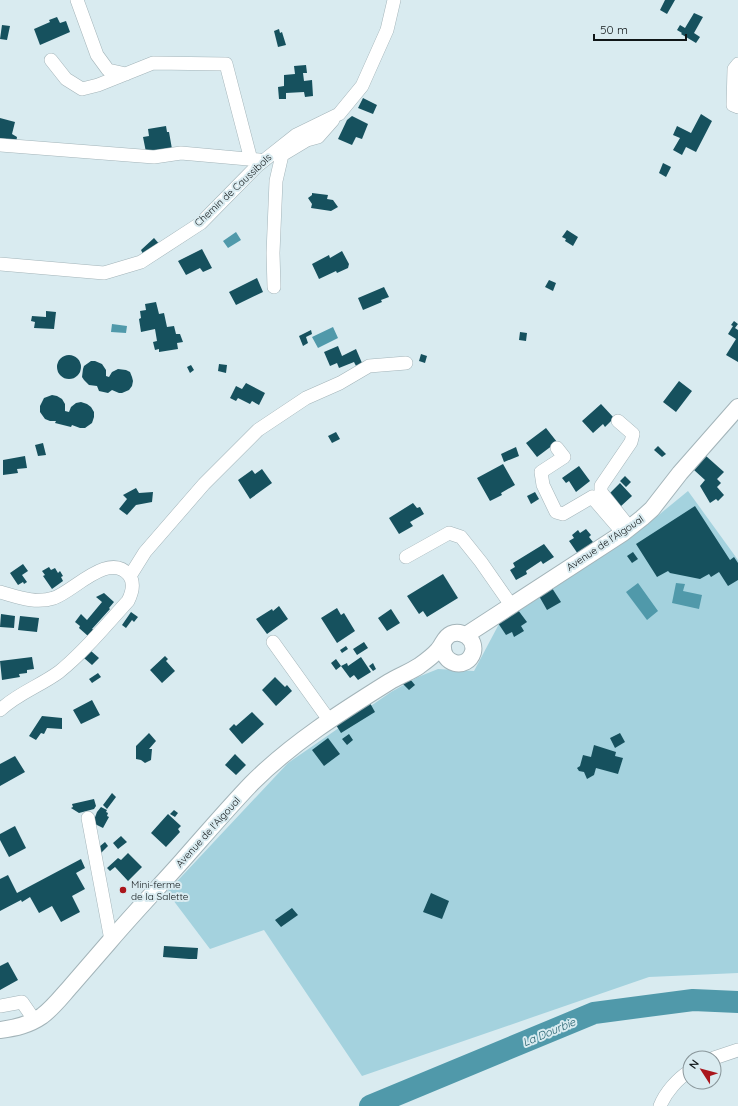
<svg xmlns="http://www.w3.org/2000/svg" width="738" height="1106" font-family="Quicksand,sans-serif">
  <rect width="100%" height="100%" fill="#d9ebf0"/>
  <path fill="#a4d2de" d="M688,491L738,560V973L649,977L362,1076L264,930L210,949L167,892L288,763L391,692L418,677L438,669L474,671L499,624L633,536Z"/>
  <path fill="#5099aa" d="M236,232L241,240L228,248L223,241Z
    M112,324L127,326L126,333L111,332Z
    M333,327L338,338L318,348L312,337Z
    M638,583L658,611L647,620L626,592Z
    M676,583L685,584L683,591L702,595L699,609L672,603Z"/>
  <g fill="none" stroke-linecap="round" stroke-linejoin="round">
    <path stroke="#5099aa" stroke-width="22" d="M370,1106L594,1013L693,1000L738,1002"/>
  </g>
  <path fill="#16515e" d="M665,0H675L667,14L660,10Z
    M694,13L703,17L694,33L700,37L696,43L681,34L682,33L677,30L680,25L685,28Z
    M57,17L60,23L66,21L70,32L40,45L34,29L50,22L49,20Z
    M2,25L10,26L7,40L0,39Z
    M279,29L280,33L282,32L286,45L278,47L274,31Z
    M306,65L307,73H303L304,81L312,80L313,96L305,97L304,92L286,93V99H279L278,87L284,86V75L295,74L294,66Z
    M363,98L377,105L373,114L358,108Z
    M701,114L712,121L696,152L686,147L682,155L673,150L680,138L673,135L677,126L691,133Z
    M352,116L368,124L362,139L356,137L352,145L338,139L347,120Z
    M0,118L15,122L12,134L17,137L16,143L0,139Z
    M166,126L167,132H169L172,149L146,152L143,137L149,136L148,129Z
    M663,163L671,167L666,177L659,173Z
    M312,193L328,195L327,199L333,200L338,207L331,211L311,208L312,204L308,198L312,195Z
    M567,230L578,237L573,246L565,241L566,239L562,237Z
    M154,238L161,246L144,256L141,250Z
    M202,249L212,268L203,272L200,268L186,275L178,261Z
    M342,251L349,264L348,268L337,273L336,271L319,279L312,264L329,255L330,258Z
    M257,278L263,292L236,305L229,292Z
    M549,280L556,283L553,291L545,287Z
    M384,287L389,297L381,300L382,302L363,310L358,298Z
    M156,302L159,314L164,313L167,327L174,326L176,334H180L183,342L177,343L178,349L159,352V349L155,350L153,342L157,341L155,329L141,332L139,319L141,318L140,311L146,310L145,304Z
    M46,311L56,312L54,329L34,328L35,322L31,321L32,316L46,317Z
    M734,321L738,324L735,328L738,330V362L726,355L736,339L728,334L733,326L731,325Z
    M311,330L312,334L306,337L308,343L303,346L299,336Z
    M520,332L527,333L526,341L519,340Z
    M338,346L342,356L356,349L362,363L356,366L354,362L339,368L337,363L330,366L324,352Z
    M421,354L427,356L425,363L419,361Z
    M57 367a12 12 0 1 1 24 0a12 12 0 1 1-24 0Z
    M91,361H95L102,364L106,370V376L109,377L112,372L118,369L126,370L130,372L132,377L133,381L132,386L129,390L122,393H119L112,390L108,393L99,391L97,386L89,385L84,380L82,377L83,369L84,366Z
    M219,364L227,365L226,373L218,371Z
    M191,365L194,370L190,373L187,367Z
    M679,381L692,391L676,412L663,402Z
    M246,383L265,393L259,405L252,401L250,404L238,398L236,401L230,398L236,386L242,389Z
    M52,395L57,396L62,399L65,404V411L69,412L71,407L76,403L81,402L87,404L91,407L94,412V417L92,423L85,428H80L72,425L71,427L55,423L56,421H50L45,419L40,412V406L44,398Z
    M601,404L614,418L605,427L603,424L593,433L582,421Z
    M546,428L557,442L537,457L526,443Z
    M336,432L340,439L332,443L328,436Z
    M43,443L46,455L38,456L35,445Z
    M658,446L666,454L662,457L654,450Z
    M516,447L519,456L504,462L501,454Z
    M25,456L27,468L17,469L18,473L3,475V460Z
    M706,456L724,472L717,479L721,483L717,487L724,495L718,501L716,499L710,503L700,486L705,480L694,470Z
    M503,464L515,485L501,493L502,495L490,501L477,478Z
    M579,466L590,481L576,492L569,481L566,483L562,478Z
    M262,469L272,483L250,499L238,480L252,470L255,474Z
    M625,476L631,482L626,487L620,481Z
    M620,483L632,496L620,507L608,495Z
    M136,488L139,493L153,492L152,502L136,505L127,515L119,509L127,499L123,495Z
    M535,492L539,499L531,504L527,496Z
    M413,503L417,508L420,507L424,514L410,522L413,526L399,534L389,518Z
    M695,506L730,560L734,557L738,563V580L728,586L719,572L711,577L709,574L700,579L670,573L668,571L657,577L636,544Z
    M586,529L591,535L589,537L593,542L578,554L569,541L574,538L572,535L578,530L580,533Z
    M544,544L554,557L543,564L541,561L526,571L527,574L516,580L510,570L515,567L513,563Z
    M633,552L638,559L632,563L627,556Z
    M23,564L28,571L22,575L27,582L24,584L23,582L18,585L10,573Z
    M49,567L51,570L55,568L58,573L60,571L63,576L61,577L63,581L52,589L43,576L45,575L42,571Z
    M443,574L458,598L427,617L423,611L419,614L407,596Z
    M552,588L561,602L547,610L539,596Z
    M104,593L114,602L109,608L110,609L92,629L94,630L88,636L79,628L80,626L75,622L81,614L87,620L102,602L96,597Z
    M279,606L288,619L267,634L256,619L272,609L273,611Z
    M337,608L341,615L344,613L355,631L337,643L321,618Z
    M391,609L400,623L387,631L378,618Z
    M518,610L527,622L521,626L524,631L514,637L512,632L506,635L498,623Z
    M131,612L138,617L134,622L132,620L126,628L122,625Z
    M1,614L15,616L14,628L0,627Z
    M20,616L39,618L37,632L18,630Z
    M364,642L368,648L357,655L353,649Z
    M346,646L348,649L342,653L340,650Z
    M91,651L99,658L92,665L84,658Z
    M165,656L168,659L166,661L175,671L162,683L150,670Z
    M32,657L34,669L27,670V673L19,674L20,677L2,680L0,661Z
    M361,657L371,672L358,680L354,675L350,678L341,666L347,663L348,666Z
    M336,659L341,666L336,670L331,663Z
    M373,663L376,669L373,671L369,666Z
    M98,673L101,677L92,683L89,679Z
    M275,677L285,687L287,685L292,691L276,706L262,690Z
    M410,679L415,685L409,690L403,684Z
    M92,700L100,715L81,724L73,710Z
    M370,703L375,712L341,733L336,725Z
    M252,712L264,724L242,744L229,729L234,724L236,726Z
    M42,716L62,718V729L47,728L44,734L41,733L36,740L29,736Z
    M149,733L156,741L149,749H152L151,760L145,763L141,760L136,759V746Z
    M620,733L625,742L615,748L610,738Z
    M349,734L353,740L347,745L342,739Z
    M328,738L340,754L324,766L312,750Z
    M594,745L616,752L615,756L623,758L618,774L596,768L594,775L587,779L584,772L579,771L577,768L580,766L583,755L591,757Z
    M235,754L246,765L236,775L225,765Z
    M15,756L25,772L0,786V764Z
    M112,793L116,797L107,809L103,805Z
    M94,799L96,806L94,809L79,813L71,808L73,807L72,804Z
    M101,807L107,810L106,812L108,813L107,816L109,817L103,828L95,824L94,820L97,812Z
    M174,810L178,813L175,817L170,814Z
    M168,814L181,826L178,829L180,832L166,847L151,833Z
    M15,826L26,848L9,857L0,840V834Z
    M121,836L127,842L118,849L113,843Z
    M105,842L108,846L100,854L99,847Z
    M128,853L142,867L128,881L115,867L110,871L107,868L118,858L121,860Z
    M81,859L85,868L76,873L85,889L72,896L80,912L61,922L52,906L39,913L30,897L22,902L21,900L0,911V879L8,875L17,893Z
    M431,893L449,901L442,919L423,912Z
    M292,908L298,915L281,927L275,920Z
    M164,946L198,948L197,959H189L163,957Z
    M8,962L18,980L0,990V966Z"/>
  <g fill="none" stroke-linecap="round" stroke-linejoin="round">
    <defs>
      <path id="minor" d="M77,0L97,55L108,70L126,74
        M51,60L66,79L82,89L98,85L153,63L226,64L251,160
        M738,64L734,69L733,105L738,107
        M0,145L154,157L181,153L259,160
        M0,264L104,273L141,262L201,223L257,166L296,135L339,114L362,86L387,30L394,0
        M274,287L273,253L276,181L282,155L307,140L318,137L333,120
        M618,421L633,434L631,442L601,486V492L630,528
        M557,448L564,457L541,472L543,485L556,512L563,514L592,497L623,533
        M406,557L449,533L461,537L481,562L511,605
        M130,576L145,552L204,484L258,430L306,398L340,383L369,366L406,363
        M0,592C18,597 35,604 54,598C74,591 109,551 129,575C135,583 132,593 128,601C106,625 85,651 59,672C40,686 18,693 0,710
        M273,642L329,720
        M88,818L111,940
        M0,1006L22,1002L35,1021
        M714,1058L738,1050
        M660,1106C665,1093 678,1078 690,1071"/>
      <path id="major" d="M466,635L623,533L642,518L652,509L680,473L738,407
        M0,1030C16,1028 29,1025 42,1016C53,1008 62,996 71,986C84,971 97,956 110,941C133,914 158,888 182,861C205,835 228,808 252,783C292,743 341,712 389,682C399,676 410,672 419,666C426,661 433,656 438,650C443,645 444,637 451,634C462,629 476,639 473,652C467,671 441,665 443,644"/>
    </defs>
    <use href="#minor" stroke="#a3b4b9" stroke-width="14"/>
    <use href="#major" stroke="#a3b4b9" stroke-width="18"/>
    <use href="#minor" stroke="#fff" stroke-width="13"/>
    <use href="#major" stroke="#fff" stroke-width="16"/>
  </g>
  <circle fill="#aa161c" stroke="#d9ebf0" stroke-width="1.5" cx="123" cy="890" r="4"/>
  <g text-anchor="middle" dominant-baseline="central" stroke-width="4" stroke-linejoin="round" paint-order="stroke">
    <g font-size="10" fill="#101618" stroke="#d9ebf0">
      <text transform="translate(233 190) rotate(-43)">Chemin de Caussibols</text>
      <text transform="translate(605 543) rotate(-34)">Avenue de l'Aigoual</text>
      <text transform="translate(208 832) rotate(-48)">Avenue de l'Aigoual</text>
    </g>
    <g font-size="10" fill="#101618" stroke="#d9ebf0" text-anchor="start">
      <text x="131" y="884">Mini-ferme<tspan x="131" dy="12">de la Salette</tspan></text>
    </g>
    <g font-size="11" font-style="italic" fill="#225e6b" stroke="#d9ebf0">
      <text transform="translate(549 1032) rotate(-23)">La Dourbie</text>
    </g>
  </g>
  <g transform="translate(702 1070) rotate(306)"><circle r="19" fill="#d9ebf0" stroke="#89969a"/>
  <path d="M0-3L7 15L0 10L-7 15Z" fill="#aa161c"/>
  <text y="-6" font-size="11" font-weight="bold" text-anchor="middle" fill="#101618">N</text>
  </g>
  <path d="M594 34v6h92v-6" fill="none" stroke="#101618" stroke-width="2"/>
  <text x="600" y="34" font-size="12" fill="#101618" stroke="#d9ebf0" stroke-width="3" paint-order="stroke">50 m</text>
</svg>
